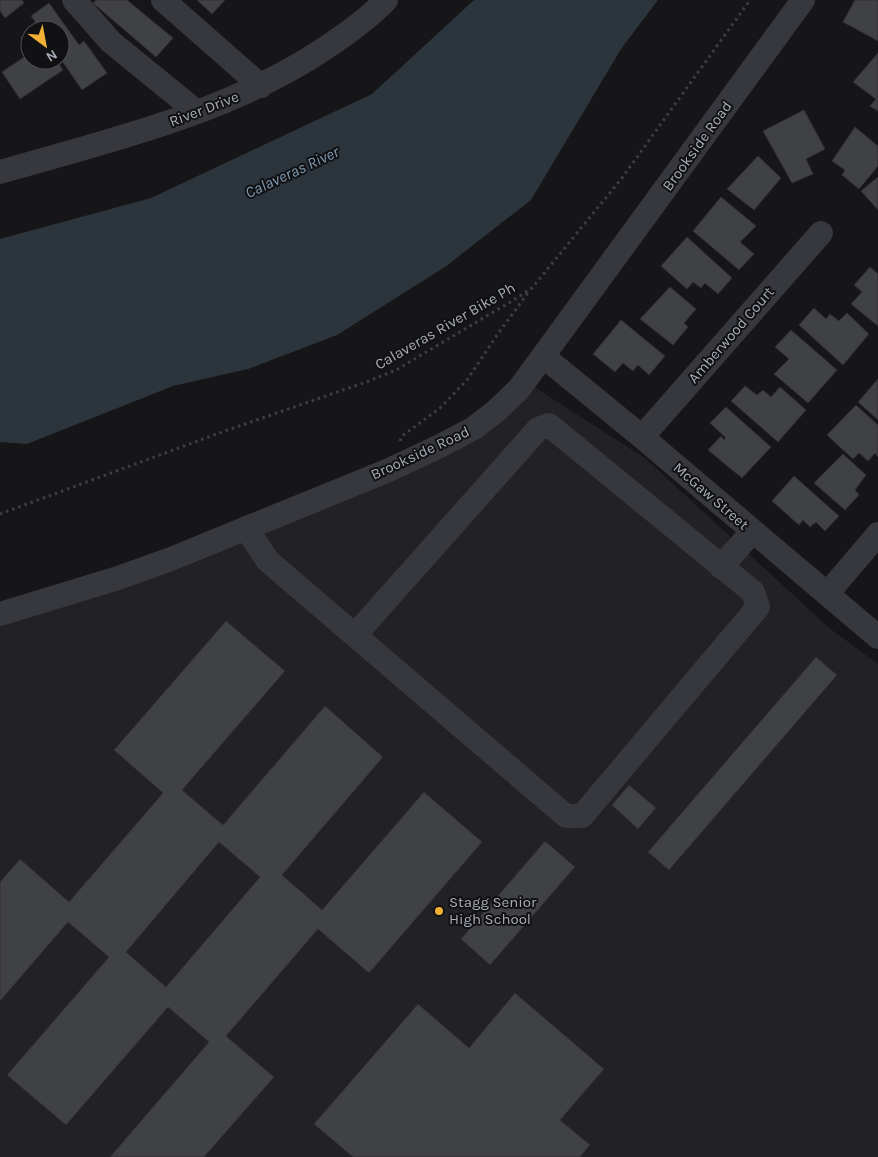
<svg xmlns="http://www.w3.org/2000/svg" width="878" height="1157" font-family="Karla,sans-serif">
  <rect width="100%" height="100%" fill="#161618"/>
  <path fill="#222225" d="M520,378L645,458L828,627L878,664V1157H0V608L172,549L441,436L475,417Z"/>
  <path fill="#2c353c" d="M474,0H658L621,49L531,200L445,267L337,335L248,369L173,386L27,444L0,442V239L151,198L372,94Z"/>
  <path fill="#404145" stroke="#303034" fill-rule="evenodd" d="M0,0H22L24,3L5,18L0,11Z
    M96,0H127L173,38L156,57L93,3Z
    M197,0H225L212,14Z
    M855,0H878V41L843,22Z
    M49,3L79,45L84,41L107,73L82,90L60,58V30H41L31,16Z
    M30,32V52L21,38Z
    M30,53V60H57L63,70L20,99L2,72Z
    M878,53V111L870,106L876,99L853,82Z
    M804,110L825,149L806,159L813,174L792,183L763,131Z
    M855,127L878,146V166L859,189L842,175L845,170L832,161Z
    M758,156L781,178L754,210L727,189Z
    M878,177V210L861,191Z
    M721,197L756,226L740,242L754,254L739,270L693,231Z
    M687,237L732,278L718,294L705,283L701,288L693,282L687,289L661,266Z
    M870,267L878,274V326L851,304L862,292L854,285Z
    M670,287L696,309L684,323L688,327L673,345L640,319Z
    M814,308L826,319L830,314L839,321L847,313L869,334L843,365L799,325Z
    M621,320L665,356L649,375L638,365L633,371L623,363L615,372L593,354Z
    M791,330L837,370L808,403L774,374L789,359L775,347Z
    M878,379V420L858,402Z
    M745,386L757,395L763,390L771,397L780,387L806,410L778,442L731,401Z
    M856,405L878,425V457L875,453L868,461L859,453L853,459L827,435Z
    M726,407L771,447L742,478L708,450L721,436L724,440L726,438L710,423Z
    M843,454L866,475L855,490L859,495L845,510L814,483Z
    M794,476L839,516L825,531L816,522L810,527L803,520L799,525L772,501Z
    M226,621L285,671L182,790L223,825L325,706L383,757L282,875L322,910L424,792L482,842L369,973L318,929L226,1036L274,1077L204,1157H110L209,1042L168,1007L66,1125L7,1075L109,957L68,922L0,1001V882L20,859L69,902L163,793L114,750ZM219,842L260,877L166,987L126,952Z
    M816,657L837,675L669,870L648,852Z
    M629,785L656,808L638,829L612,805Z
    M545,841L575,867L490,965L461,939Z
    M515,993L604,1069L560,1120L590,1145L580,1157H353L314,1124L418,1004L469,1048Z"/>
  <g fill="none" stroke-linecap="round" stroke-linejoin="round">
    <path stroke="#3d3f44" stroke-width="3" stroke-dasharray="2.5 4" stroke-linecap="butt" d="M400,441L402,436L440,408L467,380L497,335L530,290
      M0,514L222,432L369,381L396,370L512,301L532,288L622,178L750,0"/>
    <path stroke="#37383d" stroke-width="24" d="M74,0L111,42L197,112
      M163,0L261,86
      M0,172C112,140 229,113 327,47C348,33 369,18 386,0
      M543,356L642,437L878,637
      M642,437L821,233
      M246,528L268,561L566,816H582L758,607L753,592L549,425L538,429L355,635
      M721,567L752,532
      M827,594L878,534
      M0,614L118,578L171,559L389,470L440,446L474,428L496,411L519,389L803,0"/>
  </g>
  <circle fill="#f2b134" stroke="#111113" stroke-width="2" cx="439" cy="911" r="5"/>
  <g text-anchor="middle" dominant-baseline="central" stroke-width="4" stroke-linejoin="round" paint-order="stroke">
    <g font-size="15" fill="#a8adb8" stroke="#111113">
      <text transform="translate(204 109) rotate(-21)">River Drive</text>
      <text transform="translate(697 146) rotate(-54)">Brookside Road</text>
      <text transform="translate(445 326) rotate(-30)">Calaveras River Bike Ph</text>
      <text transform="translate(731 335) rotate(-49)">Amberwood Court</text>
      <text transform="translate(420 453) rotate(-25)">Brookside Road</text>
      <text transform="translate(711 496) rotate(41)">McGaw Street</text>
    </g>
    <g font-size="15" fill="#a8adb8" stroke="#111113" text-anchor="start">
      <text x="449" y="902">Stagg Senior<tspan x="449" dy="17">High School</tspan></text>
    </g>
    <g font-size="16" font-style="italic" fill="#7f9bb3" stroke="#111113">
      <text transform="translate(292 172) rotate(-25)">Calaveras River</text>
    </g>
  </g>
  <g transform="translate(45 45) rotate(148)"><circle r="24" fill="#111113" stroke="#4d4f55"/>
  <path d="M0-4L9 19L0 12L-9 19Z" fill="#f2b134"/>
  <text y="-8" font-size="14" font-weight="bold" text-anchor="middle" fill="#a8adb8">N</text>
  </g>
</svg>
